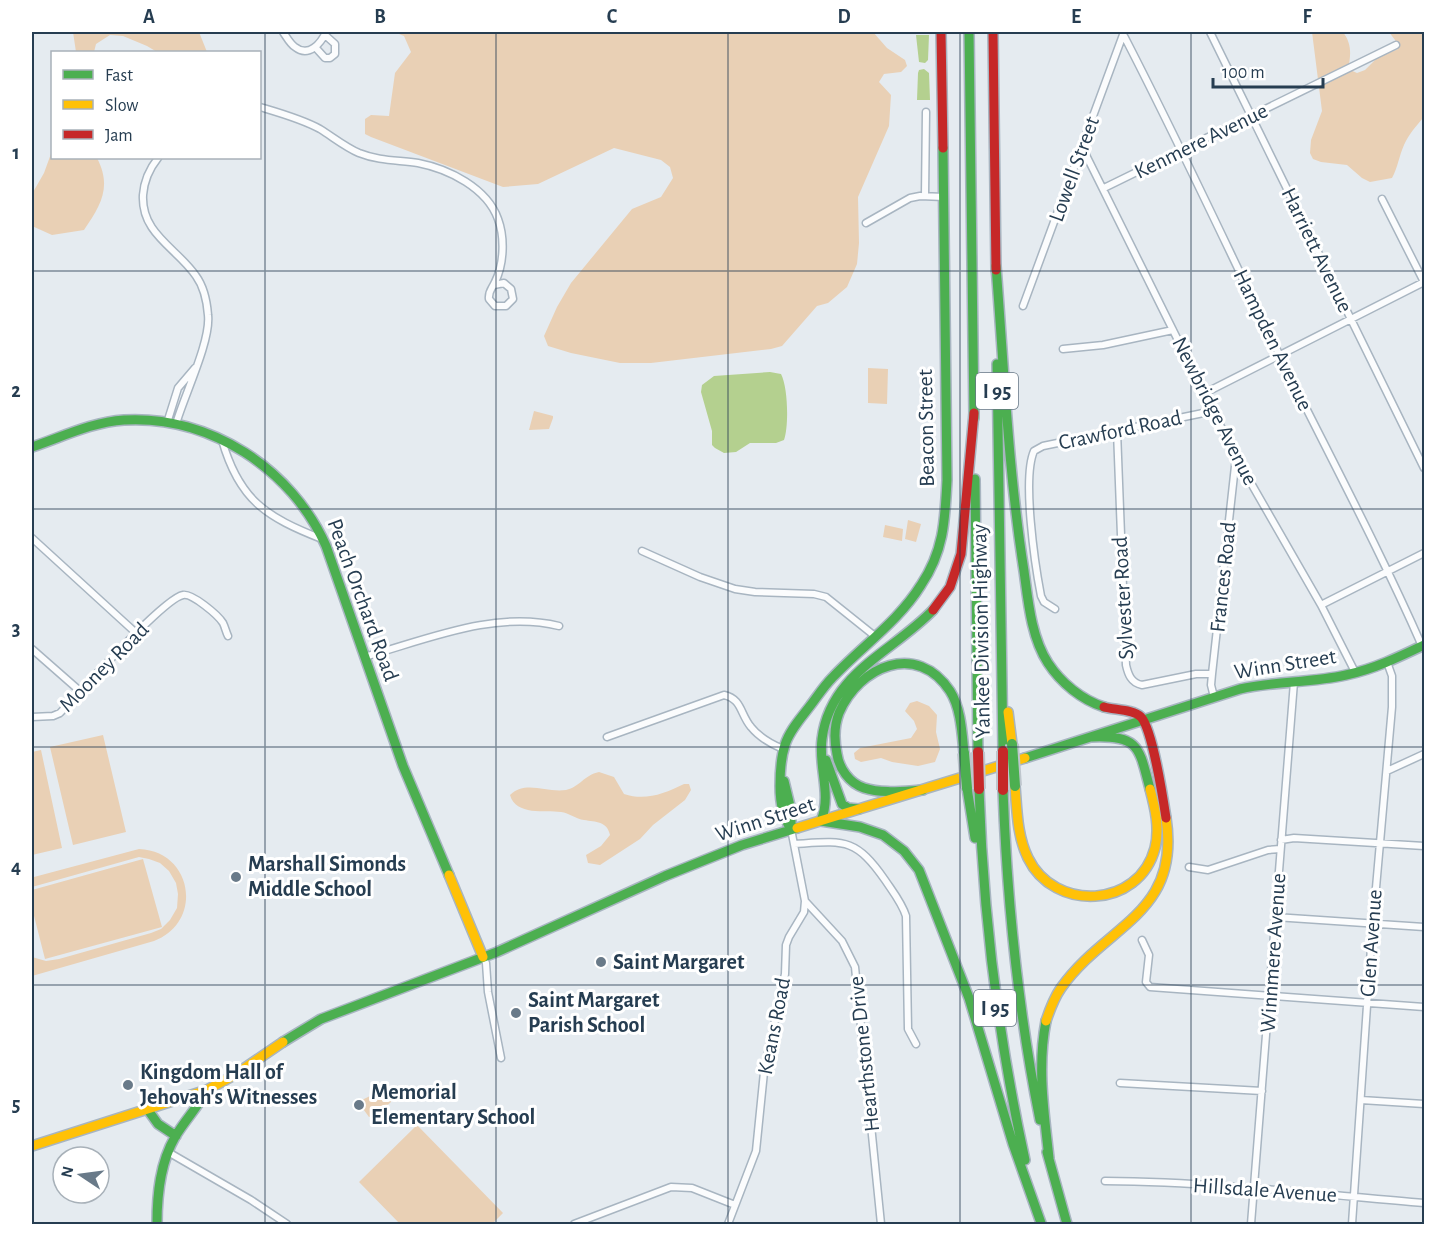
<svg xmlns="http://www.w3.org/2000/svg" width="1456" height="1256" font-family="'Alegreya Sans',sans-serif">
  <rect width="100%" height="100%" fill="#e5ebf0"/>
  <path fill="#e9d0b5" d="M73,32H199L207,52H157L147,46L123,36L110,35L96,44L94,52H76Z
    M394,32H873L887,48L905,60L907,66L901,72L884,74L879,82L891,95L889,126L858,197L859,243L857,264L847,287L828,303L817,306L782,346L771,349L651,363H620L571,353L548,346L544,336L557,307L571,283L632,209L661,197L673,178L670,167L661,160L614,148L538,184L503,187L371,137L365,134V119L371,115L389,116L395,73L411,52L404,36Z
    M1312,32H1343C1352,44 1351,55 1348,69L1357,73L1365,70L1377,58L1398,49V44L1389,32H1424V117C1416,126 1409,134 1404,145C1399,156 1398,167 1392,178L1370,182L1362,178L1347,165L1321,162L1313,159L1310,153L1311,140L1322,111Z
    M52,151V158H97C112,187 101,205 84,230L52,235L32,226V194L44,173Z
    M868,368L888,369L887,404L868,403Z
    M534,411L553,416V418L549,429L529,430Z
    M908,520L921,524L916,542L905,539Z
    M885,525L903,529L902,541L883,537Z
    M917,701L929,706L937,715L936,732L940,749L935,762L918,766L892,762L881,758L861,762L855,759L854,753L860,748L911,738L917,729L914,721L905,711L910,703Z
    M103,735L126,832L73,845L50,747Z
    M41,750L62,848L32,855V752Z
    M599,772L614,777L624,794C645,801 664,794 684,784H689L691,790L685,800L653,825L640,839L600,865L588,863L586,855L601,846L610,835C607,821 596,822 584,820C576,819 569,813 561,812C545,810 516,816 510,795C526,780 546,793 566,790C580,787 584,775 599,772Z
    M139,849C193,851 204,922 154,941L32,976V957L46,961L59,959L151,933L161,929L170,920L177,908L178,894L176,883L169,871L160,863L149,859L139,857L32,887V878L34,877Z
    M143,859L162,927L45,959L32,908V890Z
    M384,1089L390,1092L391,1102L375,1116L369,1117L361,1106L362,1100Z
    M417,1125L503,1213L492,1224H400L359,1182Z"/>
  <path fill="#b4d08f" d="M916,35H929L928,60L925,63L919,62Z
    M924,69L929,73L930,100H917L918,73L919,70Z
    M770,372L781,374C788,387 789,426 784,440L776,443H750L736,452L724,453L715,448L712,445V431L701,392L702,385L714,376Z"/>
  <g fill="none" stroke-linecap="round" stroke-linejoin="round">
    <defs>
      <path id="street" d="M283,32C286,36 290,44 295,47C309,58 321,43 326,32
        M1210,32L1424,468
        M1123,34C1178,140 1228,249 1280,356C1328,453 1379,548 1422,646
        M315,47L325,58H330L335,54V44L325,35
        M260,107C280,113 302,119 320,129C333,137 345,147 359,153C379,161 398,160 418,163C449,169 487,188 498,219C505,238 504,264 495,282C492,289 488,291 489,299L495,306H506L513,299L511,289L504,283L494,285
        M1082,147L1236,457L1321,605L1355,672
        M158,158C150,168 144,181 143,195C141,234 177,248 196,276C204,287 207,302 208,315C211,341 184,396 176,424
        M1104,188L1396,45
        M925,196L926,112
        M1382,199L1424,282
        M866,223L910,198L920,196L944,197
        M1023,306L1124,32
        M1063,349L1103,345L1173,330
        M1205,393L1424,282
        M167,423L178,388L195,368
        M1117,431L1126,665C1128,674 1131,683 1142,685L1196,674H1212
        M222,440C239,500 266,517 322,539
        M32,538L136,633
        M642,551L700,577L735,589L755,592L814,594L826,597L876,637
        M1321,605L1424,553
        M1055,609L1044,602L1041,596C1035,565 1022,478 1034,451L1043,446L1213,411
        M32,649L81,692
        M364,657C426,640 494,610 559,626
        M1214,697L1211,685L1212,674L1236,457
        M32,717L53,716L60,713C79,693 164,598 183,595C192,593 218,615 223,623C225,627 226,632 228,636
        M607,737L724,695C742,699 740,714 751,727C759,737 771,744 783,749
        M1387,771L1424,754
        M1281,840L1294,838L1424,846
        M794,844C844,841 855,837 885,880C893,892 902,903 906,916L908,1029L916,1044
        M1189,867L1208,870L1268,850L1280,849
        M806,902L842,941L855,967L881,1224
        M1275,917L1424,927
        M1142,940L1149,955L1146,982L1150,987L1424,1007
        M483,957L486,963L488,992L501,1058
        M1120,1083L1262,1091
        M1361,1100L1424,1104
        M168,1152L251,1200L287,1224
        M1105,1181C1212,1182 1318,1194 1424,1203
        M574,1224L671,1187L692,1188L735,1205
        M728,1224L756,1151L764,1072L785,974L786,945L789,937L804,912L805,901L791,829
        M1251,1224L1294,682
        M1352,1224L1372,933L1392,707V676L1387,662"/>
      <path id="fast" d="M969,32L974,418
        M996,266C1004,368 1008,470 1024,571C1028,600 1031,637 1048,663C1061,683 1082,700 1104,707
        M997,364L1003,751
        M32,447C62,437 92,422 124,420C210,415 292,469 326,546L403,766L449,875
        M975,479L978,752
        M933,610C893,652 830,673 822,739C818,767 832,794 821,821L860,827L883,835L904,851L919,870L969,998L1013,1144L1041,1223
        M1092,737C1140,735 1139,748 1150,789
        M1025,758L1240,689C1275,681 1311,683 1346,675C1374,669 1399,657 1424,645
        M826,760L842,804L848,808L859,809
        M784,781L791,810V829
        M967,788L975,838
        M979,789C983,915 998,1037 1025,1160
        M923,790C904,791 882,794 864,788C849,783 839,768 837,754C834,740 834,726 839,713C859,666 917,641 950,691C961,708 962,733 964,753
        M1003,790C1007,901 1018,1011 1040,1120
        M791,829C782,816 780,802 780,786C780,773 781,757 785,745C789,731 801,718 810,706C817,697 824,686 832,678C862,646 898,622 921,585C944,551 945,520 947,480L943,148
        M1046,1021C1037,1067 1044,1112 1049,1158
        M283,1042L321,1019L497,952L665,876L742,845L797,828
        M148,1110L158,1124L176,1136
        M1047,1152L1067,1224
        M157,1224C157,1194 160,1163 175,1137C185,1120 198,1107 207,1090"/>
      <path id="slow" d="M1008,712L1012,744
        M1015,786C1017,810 1017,836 1028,858C1054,912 1139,909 1155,848C1160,828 1155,808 1150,789
        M797,828L1025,758
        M449,875L483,957
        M1046,1021C1050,1009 1054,998 1061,988C1106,924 1181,915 1166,818
        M32,1146L207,1090L236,1074L283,1042"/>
      <path id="jam" d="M941,32L943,148
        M993,32L996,270
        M933,610L950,587L961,554L974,413
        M1104,707C1114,710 1133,709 1141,717C1152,729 1163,798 1166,818"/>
    </defs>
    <use href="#street" stroke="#a8b5c1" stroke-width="9"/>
    <use href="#fast" stroke="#a8b5c1" stroke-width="12"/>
    <use href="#slow" stroke="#a8b5c1" stroke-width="12"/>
    <use href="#jam" stroke="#a8b5c1" stroke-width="12"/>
    <use href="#street" stroke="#fbfcfd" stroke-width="6"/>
    <use href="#fast" stroke="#4caf50" stroke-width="9"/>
    <use href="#slow" stroke="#ffc107" stroke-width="9"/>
    <use href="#jam" stroke="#c62828" stroke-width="9"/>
    <defs>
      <path id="fast-bridge" d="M1012,744L1015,786
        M964,753L967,788"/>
      <path id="jam-bridge" d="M1003,751V790
        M978,752L979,789"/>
    </defs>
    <use href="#fast-bridge" stroke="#bec6cd" stroke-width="14" stroke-linecap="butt"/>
    <use href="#jam-bridge" stroke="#bec6cd" stroke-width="14" stroke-linecap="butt"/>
    <use href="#fast-bridge" stroke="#4caf50" stroke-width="10"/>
    <use href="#jam-bridge" stroke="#c62828" stroke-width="10"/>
  </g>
  <path fill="none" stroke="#263d51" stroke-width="1.5" stroke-opacity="0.55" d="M265,32V1224M496,32V1224M728,32V1224M960,32V1224M1191,32V1224M32,271H1424M32,509H1424M32,747H1424M32,985H1424"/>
  <g fill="#697a89" stroke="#fff" stroke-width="2">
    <circle cx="236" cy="877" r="6"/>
    <circle cx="601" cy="962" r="6"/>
    <circle cx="516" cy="1013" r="6"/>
    <circle cx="128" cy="1085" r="6"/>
    <circle cx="359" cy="1105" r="6"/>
  </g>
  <g text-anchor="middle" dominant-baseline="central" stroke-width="6" stroke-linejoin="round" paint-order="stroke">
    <g fill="#fff" stroke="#677785" stroke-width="1.5">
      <rect x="976" y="373" width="42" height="36" rx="4.5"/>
      <rect x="974" y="990" width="42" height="36" rx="4.5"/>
    </g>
    <g font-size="21" font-weight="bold" fill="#263d51">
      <text x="997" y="391">I 95</text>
      <text x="995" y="1008">I 95</text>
    </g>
    <g font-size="22" fill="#263d51" stroke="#fff">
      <text transform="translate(1201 141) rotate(-26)">Kenmere Avenue</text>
      <text transform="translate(1074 169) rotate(-70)">Lowell Street</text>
      <text transform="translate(1317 250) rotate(64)">Harriett Avenue</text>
      <text transform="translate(1273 340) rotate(64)">Hampden Avenue</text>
      <text transform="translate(1215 411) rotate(63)">Newbridge Avenue</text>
      <text transform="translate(926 428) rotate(-91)">Beacon Street</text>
      <text transform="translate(1120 430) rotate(-12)">Crawford Road</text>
      <text transform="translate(1223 577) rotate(-84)">Frances Road</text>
      <text transform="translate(1123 598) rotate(-93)">Sylvester Road</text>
      <text transform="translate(363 600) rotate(70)">Peach Orchard Road</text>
      <text transform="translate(981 631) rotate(-91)">Yankee Division Highway</text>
      <text transform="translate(1285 664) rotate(-9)">Winn Street</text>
      <text transform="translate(104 667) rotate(-45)">Mooney Road</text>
      <text transform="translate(765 819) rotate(-18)">Winn Street</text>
      <text transform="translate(1371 943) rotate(-86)">Glen Avenue</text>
      <text transform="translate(1273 953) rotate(-86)">Winnmere Avenue</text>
      <text transform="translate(774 1026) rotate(-79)">Keans Road</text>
      <text transform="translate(864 1054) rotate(-96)">Hearthstone Drive</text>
      <text transform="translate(1265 1190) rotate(4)">Hillsdale Avenue</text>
    </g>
    <g font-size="22" font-weight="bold" fill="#263d51" stroke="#fff" text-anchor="start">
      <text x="248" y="864">Marshall Simonds<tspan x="248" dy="25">Middle School</tspan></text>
      <text x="613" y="962">Saint Margaret</text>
      <text x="528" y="1000">Saint Margaret<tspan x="528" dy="25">Parish School</tspan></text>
      <text x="140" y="1072">Kingdom Hall of<tspan x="140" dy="25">Jehovah's Witnesses</tspan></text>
      <text x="371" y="1092">Memorial<tspan x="371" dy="25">Elementary School</tspan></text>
    </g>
  </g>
  <rect width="1456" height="1256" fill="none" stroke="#ffffff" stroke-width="66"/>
  <rect x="51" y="51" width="210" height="108" fill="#ffffff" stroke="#a8b1b9" stroke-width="1.5"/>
  <rect x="63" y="70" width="30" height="9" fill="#4caf50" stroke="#a8b1b9" stroke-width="1.5"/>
  <text x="105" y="81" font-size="18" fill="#263d51">Fast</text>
  <rect x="63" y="100" width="30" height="9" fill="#ffc107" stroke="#a8b1b9" stroke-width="1.5"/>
  <text x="105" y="111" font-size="18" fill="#263d51">Slow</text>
  <rect x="63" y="130" width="30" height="9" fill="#c62828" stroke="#a8b1b9" stroke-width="1.5"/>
  <text x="105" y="141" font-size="18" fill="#263d51">Jam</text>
  <g transform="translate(81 1175) rotate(283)"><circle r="28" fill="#ffffff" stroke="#a8b1b9" stroke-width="1.5"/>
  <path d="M0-4.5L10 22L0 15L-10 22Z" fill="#697a89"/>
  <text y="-9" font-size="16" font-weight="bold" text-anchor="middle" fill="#263d51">N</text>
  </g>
  <path d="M1213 78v9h110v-9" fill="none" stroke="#263d51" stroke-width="3"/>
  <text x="1222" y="78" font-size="18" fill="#263d51" stroke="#ffffff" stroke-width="4.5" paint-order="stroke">100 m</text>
  <rect x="33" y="33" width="1390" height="1190" fill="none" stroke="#263d51" stroke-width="2"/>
  <g font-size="20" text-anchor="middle" font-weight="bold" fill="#263d51">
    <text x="149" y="23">A</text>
    <text x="380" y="23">B</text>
    <text x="612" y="23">C</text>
    <text x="844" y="23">D</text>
    <text x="1076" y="23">E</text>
    <text x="1307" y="23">F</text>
    <text x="16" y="159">1</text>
    <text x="16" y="397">2</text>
    <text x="16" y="635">3</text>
    <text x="16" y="873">4</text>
    <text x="16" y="1111">5</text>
  </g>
</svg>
